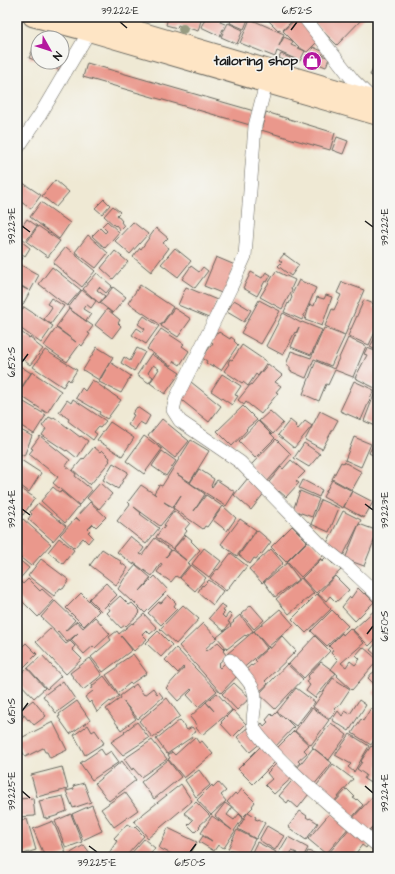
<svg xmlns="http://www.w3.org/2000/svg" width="395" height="874" font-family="'Architects Daughter',sans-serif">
  <rect width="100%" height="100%" fill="#f6f6f2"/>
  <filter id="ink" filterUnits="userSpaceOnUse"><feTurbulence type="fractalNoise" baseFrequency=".025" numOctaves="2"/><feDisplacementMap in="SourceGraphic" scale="8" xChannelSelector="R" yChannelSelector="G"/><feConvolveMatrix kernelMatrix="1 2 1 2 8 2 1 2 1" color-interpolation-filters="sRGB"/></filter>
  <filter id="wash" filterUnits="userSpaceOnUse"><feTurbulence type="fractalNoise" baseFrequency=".012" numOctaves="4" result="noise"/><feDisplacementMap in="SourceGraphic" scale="16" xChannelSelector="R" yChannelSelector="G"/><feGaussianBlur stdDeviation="0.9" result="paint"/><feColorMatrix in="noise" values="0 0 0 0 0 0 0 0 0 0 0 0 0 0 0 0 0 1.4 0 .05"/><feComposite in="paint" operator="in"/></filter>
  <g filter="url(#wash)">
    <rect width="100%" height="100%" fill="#efe9d4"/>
    <g id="blocks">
      <path fill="#ea988c" d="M168,17H202L198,31L178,25L177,28L166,25Z
        M206,17H222L220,22L225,24L220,36L201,27Z
        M223,17H249L244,29L230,23L231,20Z
        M269,17H296L282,31L279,29L278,30L267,19Z
        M298,17L319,40L307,52L300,48L283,31Z
        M308,17H364L337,45Z
        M250,19L284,34L279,46L284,37L293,41L291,45L305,51L300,61L277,51L275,57L240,43Z
        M228,23L243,30L237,44L221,37Z
        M36,43L38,44V61L29,58Z
        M313,47L324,52L322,55L329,58L326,67L308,60Z
        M62,54L65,55L59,70L40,62H62Z
        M281,54L295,60L293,64L279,58Z
        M378,60V79L370,75Z
        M87,63L254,111L250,125L83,77Z
        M266,112L335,133L330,150L261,130Z
        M337,137L348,141L343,154L332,150Z
        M17,179L41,195L31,209L17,199Z
        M55,180L69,192L56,207L42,196Z
        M104,199L110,205L102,214L95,208Z
        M41,202L70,223L59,239L30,217Z
        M113,206L120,212L117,215L122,221L121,222L124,226L120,230L116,225L115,226L104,216Z
        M27,219L37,226L26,241L17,235V233Z
        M107,221L119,232L105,248L92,236L100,228L105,233L107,231L102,226Z
        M133,222L148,234L130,254L115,241Z
        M38,226L60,241L48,257L27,242Z
        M156,228L168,238L163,243L169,248L151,272L133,257L140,248L141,249Z
        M88,235L108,253L96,268L75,252Z
        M17,238L30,248L25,256L18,251L17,253Z
        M66,247L95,271L82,287L53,263Z
        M175,248L191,261L178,277L161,264Z
        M115,251L128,262L113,279L101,268Z
        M17,253L23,258L19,264L39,275L21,308L17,306V285L28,290L17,283V265L18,263L17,262Z
        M284,254L299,265L291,276L278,266L282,262L279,260Z
        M216,257L235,265L224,294L204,286Z
        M191,266L199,272L203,267L208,271L195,288L182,279Z
        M52,267L81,290L67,306L39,284Z
        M276,271L295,280L291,289L292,290L282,309L260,297Z
        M251,272L262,278L266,272L271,275L267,282L265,281L257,296L243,288Z
        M97,273L112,286L106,293L99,287L97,290L105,296L99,303L83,289Z
        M299,280L316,288L302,320L284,312L288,303L289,304L292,297L291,296Z
        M342,282L364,290L345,335L325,326L332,309L334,310L341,295L337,293Z
        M140,285L173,307L161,325L128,303Z
        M113,287L126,297L113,313L100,303Z
        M186,287L217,300L214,307L216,308L211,319L178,305Z
        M82,290L96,301L91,308L86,304L83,309L91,314L86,321L68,308Z
        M326,295L332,297L322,326L305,320L310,304L314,306L317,297L324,299Z
        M51,298L64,306L51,324L44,319L52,307L47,304Z
        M234,300L251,310L244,322L227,312Z
        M259,300L280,311L261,344L241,333Z
        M364,300L374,304L373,307L378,310V328H377L369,345L348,336Z
        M24,307L53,326L41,343L17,326V318Z
        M174,308L191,319L178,337L161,326Z
        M69,309L93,326L88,333L90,334L82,346L80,344L67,362L44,346L56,328L76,342L56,327Z
        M107,309L120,320L118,323L121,326L112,338L95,325Z
        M283,313L301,323L302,322L322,330L311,355L291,347L299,327L296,333L295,332L283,355L266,346Z
        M144,316L159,326L146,344L132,335L137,328L143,332L145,329L138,324Z
        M324,328L345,336L331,366L314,359L306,378L290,371V367L286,365L291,351L311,358Z
        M17,329L29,338L30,337L34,340L33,341L43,349L30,365L17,355Z
        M161,329L184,344L182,346L189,351L180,365L174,361L171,366L147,349Z
        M217,332L219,333V332L230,339L231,337L235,340L234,341L238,345L221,370L213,365L212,367L206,363L207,361L202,358L213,343L210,341Z
        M378,332V351L370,347Z
        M348,338L366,346L353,377L335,370L328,385L326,384L319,401L303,394L316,361L334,369Z
        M242,345L267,362L258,376L256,374L248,386L243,382L242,383L224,371L229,364L228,363L230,359L232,360L233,359Z
        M97,347L113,357L99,380L83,370Z
        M137,348L145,352L134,371L121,363L124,357L130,361Z
        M367,348L378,352V382L375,388L355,378L367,355L364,354Z
        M45,350L77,370L70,381L68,379L63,387L33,367Z
        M151,354L180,373L165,394L150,383L159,369L153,365L148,373L153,377L149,383L137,375Z
        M110,362L131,376L121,393L99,382Z
        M17,364L31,373L17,394Z
        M268,364L282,375L275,382L281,386L276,392L278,393L261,414L246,402L244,405L238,400L250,385H251Z
        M32,372L61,391L47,413L18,394Z
        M222,374L241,386L235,395L238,396L232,405L211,391Z
        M92,380L121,400L107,419L99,414L100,412L76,398L82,388L85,391Z
        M354,381L374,390L361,420L340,411Z
        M191,382L221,406L209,422L179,398Z
        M376,390L378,391V427L364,421Z
        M17,398L46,415L34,434L18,424L17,426Z
        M73,399L106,421L100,428L98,427L94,432L97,434L93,440L68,421L69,419L59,412L67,400L71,403Z
        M243,406L257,420L246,429L247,430L232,446L217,431Z
        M137,407L150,416L145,425L140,422L135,430L128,425L134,415L132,414Z
        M270,411L283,423L273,434L259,421Z
        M320,411L338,420L322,449L305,440Z
        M49,417L53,419L54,417L80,437L81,436L88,441L77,458L67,450L66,451L42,435L46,429L42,426Z
        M162,419L189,441L175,458L148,436Z
        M290,420L296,425L295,426L298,429L305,421L312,426L294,448L278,435Z
        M258,421L275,438L255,458L239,441Z
        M110,422L134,438L122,456L97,440Z
        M17,428L32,436L24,456L17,452Z
        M40,436L70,460L66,466L76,474L75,476L92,490L79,505L53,483L58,477L29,454L33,449L31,448Z
        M144,436L162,449L144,474L126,461Z
        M378,436V458L369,453Z
        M354,437L371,444L361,467L345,460Z
        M276,439L291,454L267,482L250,466Z
        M191,440L209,451L190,482L177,474L205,494L194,511L206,495L222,506L207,527L205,526L203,529L173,508L181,495L173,507L164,502L174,509L160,526L134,507L141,513L140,514L159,528L146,544L117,521L130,504L128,502L141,485L156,495L154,493L159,485L162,486Z
        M304,443L320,454L309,467L294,458Z
        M94,447L100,452L102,450L110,458L109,460L110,461L90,485L73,470L83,458L84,459Z
        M162,451L176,461L166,476L152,466Z
        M21,460L41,473L29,492L17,483V466Z
        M291,460L305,472L296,481L299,483L286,497L279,491L276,495L266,486L281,467L283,469Z
        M341,462L343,463L344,462L362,472L352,490L332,479Z
        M113,463L128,472L118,489L103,480Z
        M199,469L214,479L211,486L212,487L217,480L235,492L226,506L190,483Z
        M248,478L265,492L251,510L234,495Z
        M303,480L322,490L319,497L299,488Z
        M332,480L352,491L343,508L323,497Z
        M100,483L112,494L99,509L87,498Z
        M17,486L35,498L23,515L17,511Z
        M53,487L60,493L61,491L79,506L65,523L41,501Z
        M300,491L319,499L312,517L293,510Z
        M352,491L373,502L364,518L344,507Z
        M321,500L339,508L329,532L311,524Z
        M90,502L106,517L96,527L93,524L88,529L90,531L88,532L93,537L88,543L83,538L74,548L60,535L76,518L80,521L76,517Z
        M38,503L66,526L53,541L28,519L32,514L30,512Z
        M223,506L236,518L227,531L213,520Z
        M174,511L190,523L185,529L187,531L173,549L156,537L162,528L163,529L165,526L164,525Z
        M343,511L361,520L342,558L325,547Z
        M23,519L51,544L31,566L21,558L20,559L17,556V526Z
        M240,519L256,530L237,556L221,544Z
        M359,524L378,531L364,566L345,559Z
        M292,526L307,541L286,562L271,547Z
        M257,530L271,542L261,555L260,554L256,559L254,558L250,564L239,555Z
        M186,535L192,540L191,541L200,550L188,563L190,564L179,578L176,576L171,582L157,572L162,565L161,563L152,576L134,563V565L117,552L130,536L144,548L140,554L142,555L155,538L171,550L166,557L172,550L187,561L173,549Z
        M59,538L74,550L63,564L48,552Z
        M309,540L324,555L301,577L287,562Z
        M204,548L221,561L209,577L192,564Z
        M102,549L122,562L121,563L128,568L116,585L90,565Z
        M271,549L283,563L262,583L249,569Z
        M231,553L247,566L236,580L235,579L226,591L210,578L217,569L218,570Z
        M326,557L333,564L334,563L341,568V570L316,593L302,578L321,559L322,561Z
        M17,558L29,568L17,582Z
        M41,559L69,580L63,589L60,588L54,596L28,576Z
        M287,563L299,579L275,597L264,582Z
        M136,565L151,578L140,591L155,576L168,590L145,613L132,600L131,601L118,589L124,579Z
        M191,565L206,578L195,591L180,578Z
        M335,576L349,590L336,602L330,596L326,601L318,594Z
        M301,578L314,593L289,614L276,599Z
        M28,579L40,591L42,589L54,600L38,617L17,596V586L21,582L23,584Z
        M209,580L223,591L213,605L198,592L202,585L203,586Z
        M106,583L117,595L101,611L89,599Z
        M358,588L364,594L365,593L374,602L355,621L342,607L350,597L351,598Z
        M81,593L99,611L84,626L66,608Z
        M317,594L331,609L306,633L292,619Z
        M168,595L176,603L174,606L177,609L161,625L148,613L159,602L161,603Z
        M120,596L129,605L132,603L140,611L139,612L140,613L126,626L125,625L121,628L107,613L110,610L108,607Z
        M17,599L23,606L17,611Z
        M55,601L75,620L65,631L77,621L83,628L95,617L110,634L95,648L93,646L84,654L71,640L78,633L67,642L58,631L57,632L41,617Z
        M221,604L226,607L223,611L225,612L222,615L225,618L229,613L232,616L228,622L230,623L224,631L209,618Z
        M183,605L199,619L176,644L160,629Z
        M251,605L264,620L254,629L241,614Z
        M378,607V637L369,646L353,630Z
        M280,609L294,625L268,647L254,631Z
        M332,610L348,626L327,646L311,631Z
        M144,614L157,628L150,634L146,630L142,634L147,639L134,651L121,636L132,650L103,672L91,657L111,640L109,637L117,631L119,634L132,623L133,624Z
        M240,615L253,631L246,636L245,635L227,649L217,637L231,626L230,625L234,622L233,621Z
        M203,623L217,638L205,649L207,651L218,642L225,649L223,651L227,656L219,663L220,664L218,666L220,668L228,660L240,673L221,693L179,646Z
        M51,628L66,644L70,641L75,646L72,649L82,659L66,674L36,642Z
        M350,628L364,643L341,663L346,667L350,661L355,665L360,659L356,655L363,647L378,660L352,690L337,676L338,675L331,669L338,660L331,653L333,650L329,646L342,633L343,635Z
        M158,631L172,645L161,657L146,643Z
        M254,631L267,648L241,670L227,654Z
        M282,636L296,651L265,681L268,684L260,691L243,672L251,665L252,666L257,662L255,660L269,647L270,649Z
        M315,636L330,651L304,678L289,664Z
        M378,641V657L370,650Z
        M26,643L37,654L22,669L17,664V652Z
        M176,648L217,691L198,707L187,695L192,690L191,689L178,701L166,688L184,668L183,667L178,673L165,660Z
        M133,654L147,673L131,684L130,683L118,693L106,675L118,667L117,665Z
        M42,655L61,676L47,689L28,668Z
        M90,658L102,675L83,690L70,673Z
        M321,662L336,673L315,698L306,691L310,685L306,682L309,677L308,676Z
        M287,664L303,679L275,709L259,694Z
        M378,667V698L373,693L377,687L368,678L372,673H373Z
        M27,668L45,688L34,698L17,680V677Z
        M104,676L119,696L111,702L110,701L97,712L91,701L89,703L85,697L93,691L91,689L93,688L92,686Z
        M333,678L350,689L338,707L336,706L334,708L336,710L330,719L313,707Z
        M63,681L75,699L56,713L43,696Z
        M234,683L250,698L237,710L222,694Z
        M136,684L144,695L153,688L157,694L159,692L163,697L138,719L123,701L136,719L121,730L106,709L121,698L120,696Z
        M296,688L315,702L296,726L277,712Z
        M217,693L232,710L202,735L196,728L197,726L190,717L206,702L214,711L206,702Z
        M167,698L180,716L153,738L139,721Z
        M33,700L46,716L34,725L29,719L28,720L20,710Z
        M359,700L366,705L349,731L332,720L338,711L342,716L345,711L350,714Z
        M77,701L90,720L70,734L58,717L60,716L59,714Z
        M17,708L24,716L17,722Z
        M312,708L329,720L311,745L295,731Z
        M371,708L375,711L376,710L378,711V733L371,745L352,733L361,719L363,721Z
        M233,710L246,724L233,737L221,724L222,723L221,722Z
        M277,712L281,717L283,716L294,727L274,748L257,729L262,723L264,726L268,722L266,720L271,714L273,716Z
        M180,720L187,730L192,727L196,732L191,735L192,737L167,754L156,739Z
        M53,722L67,750L50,758L47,752H45L43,748L25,757L17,740Z
        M137,722L149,738L123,755L111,742L125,733L124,732Z
        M331,723L347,735L329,760L312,747Z
        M88,725L92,732L95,730L104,743L85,755L74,735Z
        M249,726L263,741L250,752L237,737Z
        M294,731L309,745L304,750L307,753L298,761L300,763L294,768L274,751Z
        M350,734L369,746L354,772L348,767L351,764L335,755Z
        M195,737L199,743L202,741L213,754L184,778L168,759L170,758L168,755L172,752L175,755Z
        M378,739V774L372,784L364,779L366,775L357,769L362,762L361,761L371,746L372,747Z
        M152,740L167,759L141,777L133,768L132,770L124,759Z
        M264,743L279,758L253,784L238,769Z
        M313,748L332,763L313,786L294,772Z
        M101,749L105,755L111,751L119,762L92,780L80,763Z
        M168,760L181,777L154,799L141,782Z
        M280,760L295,775L274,794L265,785L272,779L267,773Z
        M122,761L136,780L109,801L95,783Z
        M333,764L353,779L333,803L314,789Z
        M62,767L68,789L37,797L31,775Z
        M199,770L210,785L196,797L185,780Z
        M296,776L312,790L298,808L289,800L287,803L279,796Z
        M218,782L226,791L221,795L226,801L211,815L197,800L212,785L213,787Z
        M84,783L91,802L73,808L66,791L74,789L73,786Z
        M181,784L192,801L148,838L134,821Z
        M242,789L255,802L252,806L253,807L243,817L227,802L235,793L237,795Z
        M347,789L355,797L353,798L356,800L357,799L363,805L350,820L333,804Z
        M125,792L138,810L114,827L101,809Z
        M63,796L67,811L59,814V815L46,819V817L44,818L39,801Z
        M373,796L378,801V821L365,834L350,821Z
        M33,798L35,816L17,817V799Z
        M196,802L210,816L199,826L200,827L195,832L188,825L193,820L184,813Z
        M225,803L232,808L227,815L234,820L239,814L243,818L234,831H235L224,848L218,845L214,851L199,842L203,836L212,841L201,833L212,816L232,830L215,816Z
        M92,805L102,831L83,840L72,814Z
        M300,811L307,816L306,817L309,819L310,818L318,823L306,840L288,827Z
        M248,812L256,817L255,819L258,820L259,819L265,823L256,839L238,829Z
        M330,813L350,826L326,854L308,839Z
        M71,814L82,842L66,848L55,821Z
        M27,819L36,850L17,856V822Z
        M53,821L66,853L57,857H45L33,829Z
        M378,821V844L366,836Z
        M127,824L132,827L134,826L144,836L127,855L129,857H112L109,853L117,841L114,838Z
        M267,826L284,836L275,850L259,840Z
        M168,828L197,842L189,857H178L159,848Z
        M350,828L368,845L366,848L362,845L353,857H333L329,853Z
        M237,830L255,839L246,857H243L237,854V852L228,849Z
        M288,837L308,848L303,857H295L297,853L292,851L289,856L292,857H276Z
        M144,839L155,848L148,857H130L129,856Z
        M257,842L276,852L274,857H251L250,856Z
        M84,845L93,857H71L69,854Z
        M308,851L324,857H305Z"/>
    </g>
  </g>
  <g filter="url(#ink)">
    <use href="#blocks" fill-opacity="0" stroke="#66645c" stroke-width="1"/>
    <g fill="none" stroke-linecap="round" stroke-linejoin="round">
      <defs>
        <path id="minor" d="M304,17L353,80L372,99
          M268,76L255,126L245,256L231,287L176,398L173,410L180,421L240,462L323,547L347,566L378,595
          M17,149L40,115L89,32
          M230,660C236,667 250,681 253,689C260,703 247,720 257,733C271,752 289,768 306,784C330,805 353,826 378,846"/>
        <path id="secondary" d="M32,17L89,32L378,116
          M92,17L378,101"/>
      </defs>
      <use href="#minor" stroke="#66645c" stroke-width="14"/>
      <use href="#secondary" stroke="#66645c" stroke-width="20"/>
      <use href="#minor" stroke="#fff" stroke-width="13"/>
      <use href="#secondary" stroke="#fee5c5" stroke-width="18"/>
    </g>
    <circle fill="#979b81" cx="183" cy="29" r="5"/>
  </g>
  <path fill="none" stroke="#1c1c1c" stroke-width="1.5" d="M120,22L127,28M291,30L297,22M365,221L373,227M22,226L30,232M22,362L28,354M365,504L373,510M22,509L30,515M367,634L373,626M22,711L28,703M365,786L373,793M22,791L30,798M89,846L97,852M190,852L196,844"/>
  <defs>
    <symbol id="shop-disc" viewBox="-11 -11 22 22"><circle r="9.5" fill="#b5179e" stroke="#f6f6f2"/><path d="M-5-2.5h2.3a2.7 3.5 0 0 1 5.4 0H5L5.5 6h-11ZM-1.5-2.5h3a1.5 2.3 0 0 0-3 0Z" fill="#fff"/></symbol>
  </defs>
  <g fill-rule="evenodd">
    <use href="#shop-disc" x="301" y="50" width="22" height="22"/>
  </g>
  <g text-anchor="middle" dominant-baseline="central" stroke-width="3" stroke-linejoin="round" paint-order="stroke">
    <g font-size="14" font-weight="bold" fill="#1c1c1c" stroke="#f6f6f2" text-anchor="end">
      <text x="298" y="61">tailoring shop</text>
    </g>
  </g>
  <rect width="395" height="874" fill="none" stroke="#f6f6f2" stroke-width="44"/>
  <g transform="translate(50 50) rotate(129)"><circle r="19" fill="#f6f6f2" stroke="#9f9f9c"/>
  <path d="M0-3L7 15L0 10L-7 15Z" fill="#b5179e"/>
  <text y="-6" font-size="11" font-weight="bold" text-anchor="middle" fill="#1c1c1c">N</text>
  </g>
  <rect x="22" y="22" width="351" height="830" fill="none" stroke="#1c1c1c" stroke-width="1.5"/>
  <g font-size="10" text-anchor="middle" fill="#1c1c1c">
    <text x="120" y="14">39.222°E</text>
    <text x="297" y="14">6.152°S</text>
    <text transform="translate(11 226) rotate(-90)" y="4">39.223°E</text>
    <text transform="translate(384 227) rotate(-90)" y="4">39.222°E</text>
    <text transform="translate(11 362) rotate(-90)" y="4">6.152°S</text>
    <text transform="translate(11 509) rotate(-90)" y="4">39.224°E</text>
    <text transform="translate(384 510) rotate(-90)" y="4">39.223°E</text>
    <text transform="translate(384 626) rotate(-90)" y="4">6.150°S</text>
    <text transform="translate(11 711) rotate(-90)" y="4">6.151°S</text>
    <text transform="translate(11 791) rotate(-90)" y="4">39.225°E</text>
    <text transform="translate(384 793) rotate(-90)" y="4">39.224°E</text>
    <text x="97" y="866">39.225°E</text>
    <text x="190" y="866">6.150°S</text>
  </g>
</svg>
